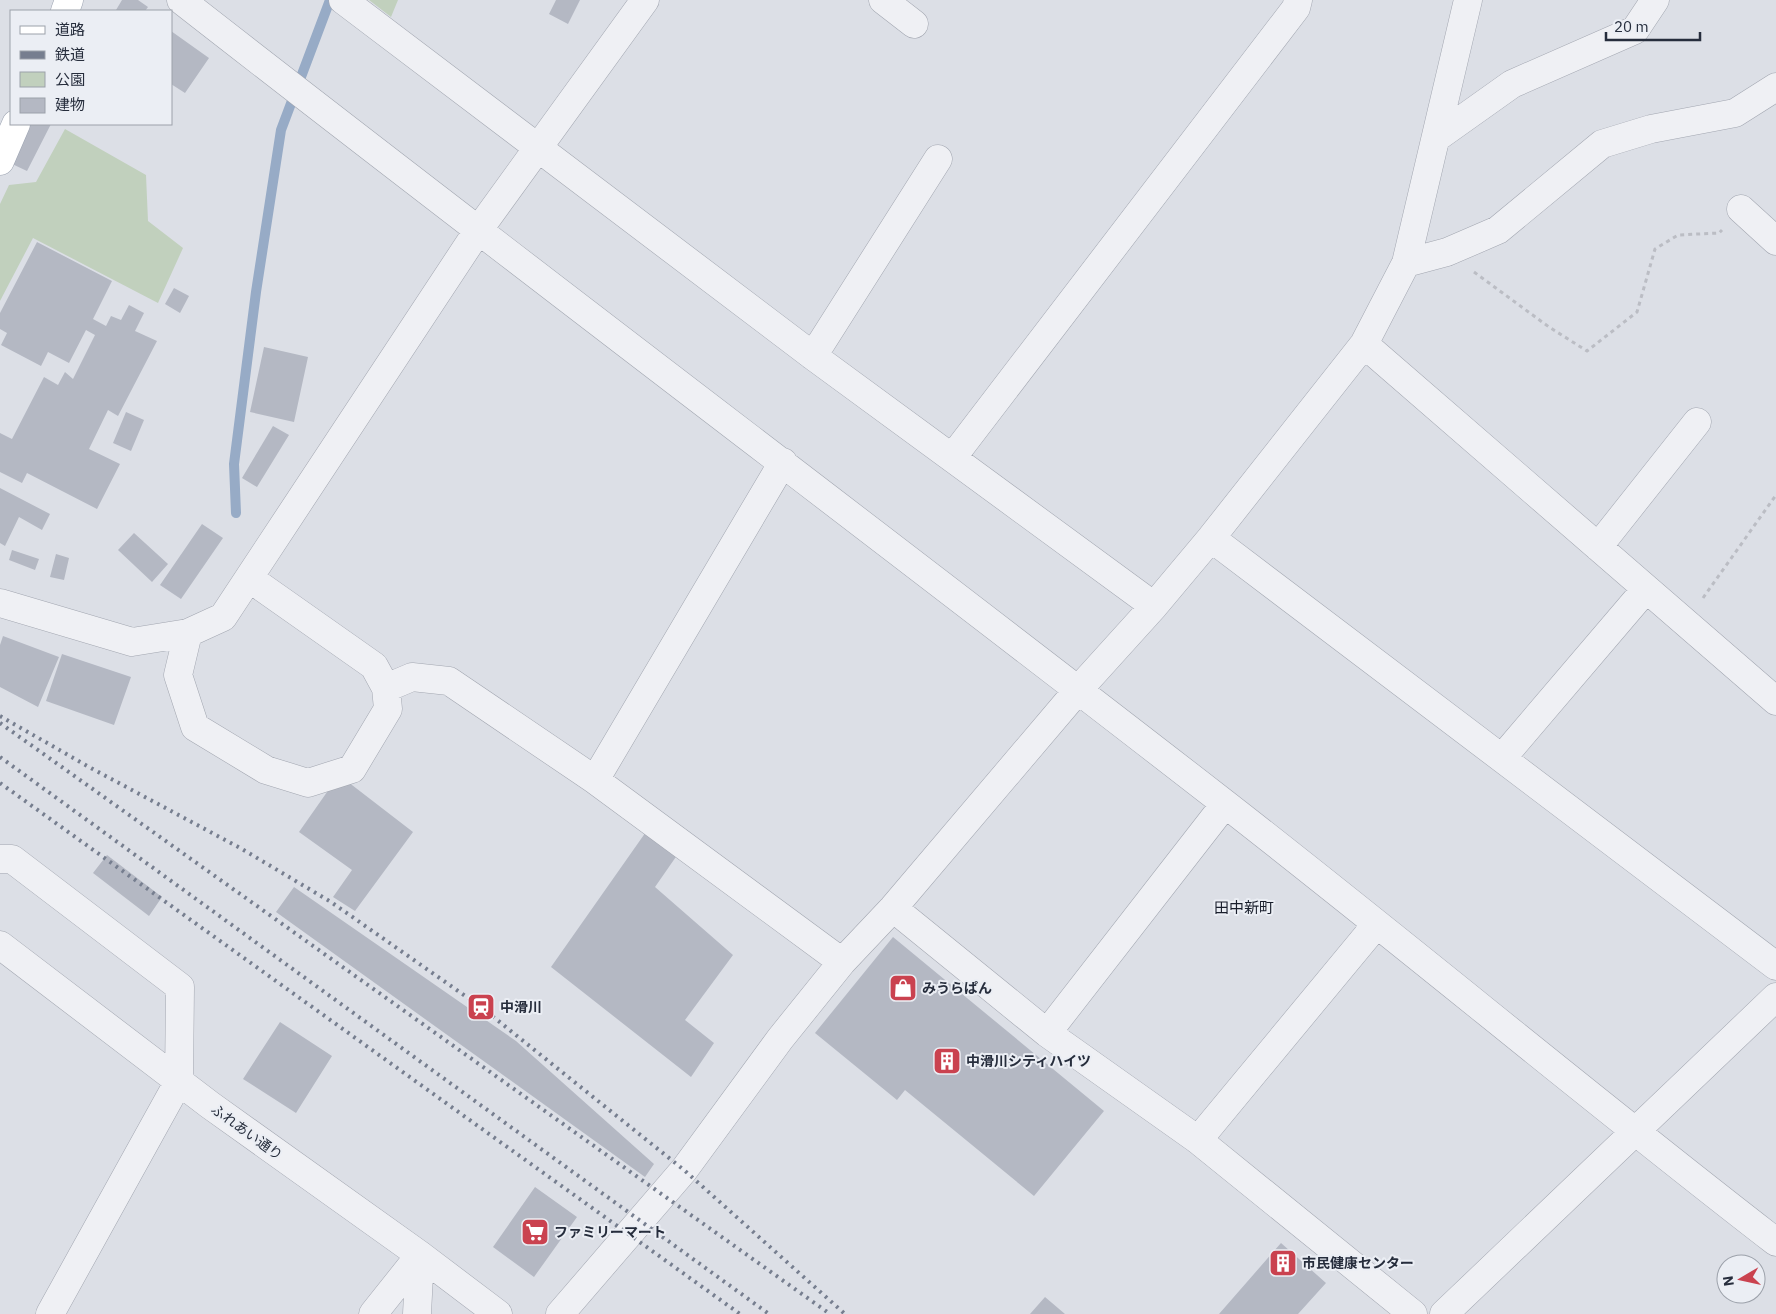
<svg xmlns="http://www.w3.org/2000/svg" width="1776" height="1314" font-family="'IBM Plex Sans','Noto Sans JP',sans-serif">
  <rect width="100%" height="100%" fill="#dcdfe6"/>
  <path fill="#c1d0bd" d="M369,0H398L391,17Z
    M65,129L146,175L148,221L183,248L158,303L33,238L0,301V204L9,185L36,182Z"/>
  <g fill="none" stroke-linecap="round" stroke-linejoin="round">
    <path stroke="#97abc6" stroke-width="10" d="M236,513L234,464L256,292L281,130L330,0"/>
  </g>
  <path fill="#b4b8c3" d="M122,0H138L148,7L145,11H117L116,10Z
    M556,0H580L568,24L549,14Z
    M171,31L209,58L185,93L171,84Z
    M30,124H51L27,171L10,163Z
    M37,242L112,281L93,319L106,326L111,316L121,320L129,305L144,313L135,331L157,341L118,416L108,410L89,449L120,464L97,509L27,473L22,483L0,472V433L12,439L44,377L58,385L65,372L73,379L95,335L86,330L69,363L48,352L41,366L1,345L7,333L0,329V313Z
    M174,288L189,296L180,313L165,304Z
    M264,347L308,357L294,422L250,412Z
    M126,412L144,420L131,451L113,443Z
    M273,426L289,435L257,487L242,478Z
    M0,488L50,514L42,530L19,517L5,546L0,543Z
    M202,524L223,538L181,599L160,585Z
    M134,533L168,564L152,582L118,550Z
    M12,550L39,559L35,570L9,560Z
    M56,554L69,558L64,580L50,577Z
    M3,636L59,657L38,707L0,687V645Z
    M62,654L131,677L114,725L46,701Z
    M339,775L413,832L355,911L333,897L352,870L299,832Z
    M648,829L680,851L655,887L733,955L685,1020L714,1043L691,1077L551,967Z
    M107,855L162,897L149,916L93,873Z
    M294,887L516,1041L654,1164L645,1177L276,912Z
    M893,937L1104,1111L1034,1196L905,1090L897,1100L815,1033Z
    M280,1022L332,1056L296,1113L243,1079Z
    M535,1187L577,1217L534,1277L493,1247Z
    M1281,1243L1326,1283L1298,1314H1219Z
    M1045,1297L1065,1314H1030Z"/>
  <g fill="none" stroke-linecap="round" stroke-linejoin="round">
    <defs>
      <path id="minor" d="M181,0C525,269 874,531 1219,799C1407,945 1588,1097 1776,1242
        M343,0L813,356L1154,606
        M883,0L914,24
        M1436,138L1512,84L1635,30L1655,0
        M1741,209L1776,241
        M1406,263L1447,252L1498,230L1602,144L1651,129L1735,113L1776,87
        M1364,344L1776,701
        M813,356L938,159
        M952,458L1296,8L1298,0
        M1211,538L1776,966
        M1598,547L1697,422
        M0,603L132,642L188,633L223,617L477,232L645,0
        M188,633L178,675L195,727L266,770L308,783L352,769L388,709L386,688L374,666L249,578
        M386,688L412,677L449,681L595,780L842,962
        M1502,758L1646,589
        M595,780L783,462
        M0,859H12L180,987L179,1081L50,1314
        M893,908L1047,1033L1198,1140L1413,1314
        M0,945L210,1105L420,1255L498,1314
        M1047,1033L1225,804
        M1198,1140L1376,925
        M373,1314L420,1255
        M417,1314L420,1255
        M560,1314L684,1170L780,1039L842,962L893,908L1078,690L1154,606L1211,538L1364,344L1406,263L1468,0
        M1444,1314L1776,997"/>
      <path id="major" d="M65,11L69,0
        M0,161L16,124"/>
    </defs>
    <use href="#minor" stroke="#a2a6b0" stroke-width="29"/>
    <use href="#major" stroke="#9ca3b1" stroke-width="29"/>
    <path stroke="#bbbdc4" stroke-width="3" stroke-dasharray="4 4" stroke-linecap="butt" d="M1474,272L1549,327L1587,351L1637,312L1655,249L1678,235L1719,233L1722,230
      M1703,598L1776,495"/>
    <use href="#minor" stroke="#eff0f4" stroke-width="28"/>
    <use href="#major" stroke="#fff" stroke-width="28"/>
    <path stroke="#767e8f" stroke-width="4" stroke-dasharray="2.5 5" stroke-linecap="butt" d="M0,716L89,767L242,849L331,902L481,1007L684,1170L845,1314
      M0,723L830,1314
      M0,757L769,1314
      M0,783L740,1314"/>
  </g>
  <defs>
    <symbol id="shop-square" viewBox="-11 -11 22 22"><rect x="-9" y="-9" width="18" height="18" rx="4" fill="#ca424f" stroke="#ebeef4"/><path d="M-5-2.5h2.3a2.7 3.5 0 0 1 5.4 0H5L5.5 6h-11ZM-1.5-2.5h3a1.5 2.3 0 0 0-3 0Z" fill="#fff"/></symbol>
    <symbol id="station-square" viewBox="-11 -11 22 22"><rect x="-9" y="-9" width="18" height="18" rx="4" fill="#ca424f" stroke="#ebeef4"/><path d="M-3-6H3Q5-6 5-4V2Q5 4 3 4L4.5 6H3L1.5 4h-3L-3 6H-4.5L-3 4Q-5 4-5 2V-4Q-5-6-3-6ZM-3.5-4v3h7v-3ZM-3.5 1v1.5H-2V1ZM2 1v1.5H3.5V1Z" fill="#fff"/></symbol>
    <symbol id="building-square" viewBox="-11 -11 22 22"><rect x="-9" y="-9" width="18" height="18" rx="4" fill="#ca424f" stroke="#ebeef4"/><path d="M-4-6H4V6H1V3H-1V6H-4ZM-2.5-4.3h1.7v1.8h-1.7ZM.8-4.3h1.7v1.8H.8ZM-2.5-1h1.7V.8h-1.7ZM.8-1h1.7V.8H.8Z" fill="#fff"/></symbol>
    <symbol id="supermarket-square" viewBox="-11 -11 22 22"><rect x="-9" y="-9" width="18" height="18" rx="4" fill="#ca424f" stroke="#ebeef4"/><path d="M-6-5.5h2.5l.6 2H6L4.5 2H-2.5L-4.4-4H-6ZM-1.5 3.2a1.3 1.3 0 1 0 .1 0ZM3 3.2a1.3 1.3 0 1 0 .1 0Z" fill="#fff"/></symbol>
  </defs>
  <g fill-rule="evenodd">
    <use href="#shop-square" x="887" y="972" width="32" height="32"/>
    <use href="#station-square" x="465" y="991" width="32" height="32"/>
    <use href="#building-square" x="931" y="1045" width="32" height="32"/>
    <use href="#supermarket-square" x="519" y="1216" width="32" height="32"/>
    <use href="#building-square" x="1267" y="1247" width="32" height="32"/>
  </g>
  <g text-anchor="middle" dominant-baseline="central" stroke-width="4" stroke-linejoin="round" paint-order="stroke">
    <g font-size="14" font-weight="bold" fill="#262d3c" stroke="#ebeef4" text-anchor="start">
      <text x="922" y="988">みうらぱん</text>
      <text x="500" y="1007">中滑川</text>
      <text x="966" y="1061">中滑川シティハイツ</text>
      <text x="554" y="1232">ファミリーマート</text>
      <text x="1302" y="1263">市民健康センター</text>
    </g>
    <g font-size="14" fill="#262d3c" stroke="#ebeef4">
      <text transform="translate(247 1132) rotate(36)">ふれあい通り</text>
    </g>
    <g font-size="15" fill="#191e2c" stroke="#ebeef4">
      <text x="1244" y="907">田中新町</text>
    </g>
  </g>
  <rect x="10" y="10" width="162" height="115" fill="#ebeef4" stroke="#9ca1aa"/>
  <rect x="20" y="26" width="25" height="8" fill="#ffffff" stroke="#9ca1aa"/>
  <text x="55" y="35" font-size="15" fill="#262d3c">道路</text>
  <rect x="20" y="51" width="25" height="8" fill="#767e8f" stroke="#9ca1aa"/>
  <text x="55" y="60" font-size="15" fill="#262d3c">鉄道</text>
  <rect x="20" y="72" width="25" height="15" fill="#c1d0bd" stroke="#9ca1aa"/>
  <text x="55" y="85" font-size="15" fill="#262d3c">公園</text>
  <rect x="20" y="98" width="25" height="15" fill="#b4b8c3" stroke="#9ca1aa"/>
  <text x="55" y="110" font-size="15" fill="#262d3c">建物</text>
  <g transform="translate(1741 1279) rotate(261)"><circle r="24" fill="#ebeef4" stroke="#9ca1aa"/>
  <path d="M0-4L9 19L0 12L-9 19Z" fill="#ca424f"/>
  <text y="-8" font-size="14" font-weight="bold" text-anchor="middle" fill="#262d3c">N</text>
  </g>
  <path d="M1606 32v8h94v-8" fill="none" stroke="#262d3c" stroke-width="2.5"/>
  <text x="1614" y="32" font-size="15" fill="#262d3c" stroke="#ebeef4" stroke-width="4" paint-order="stroke">20 m</text>
</svg>
